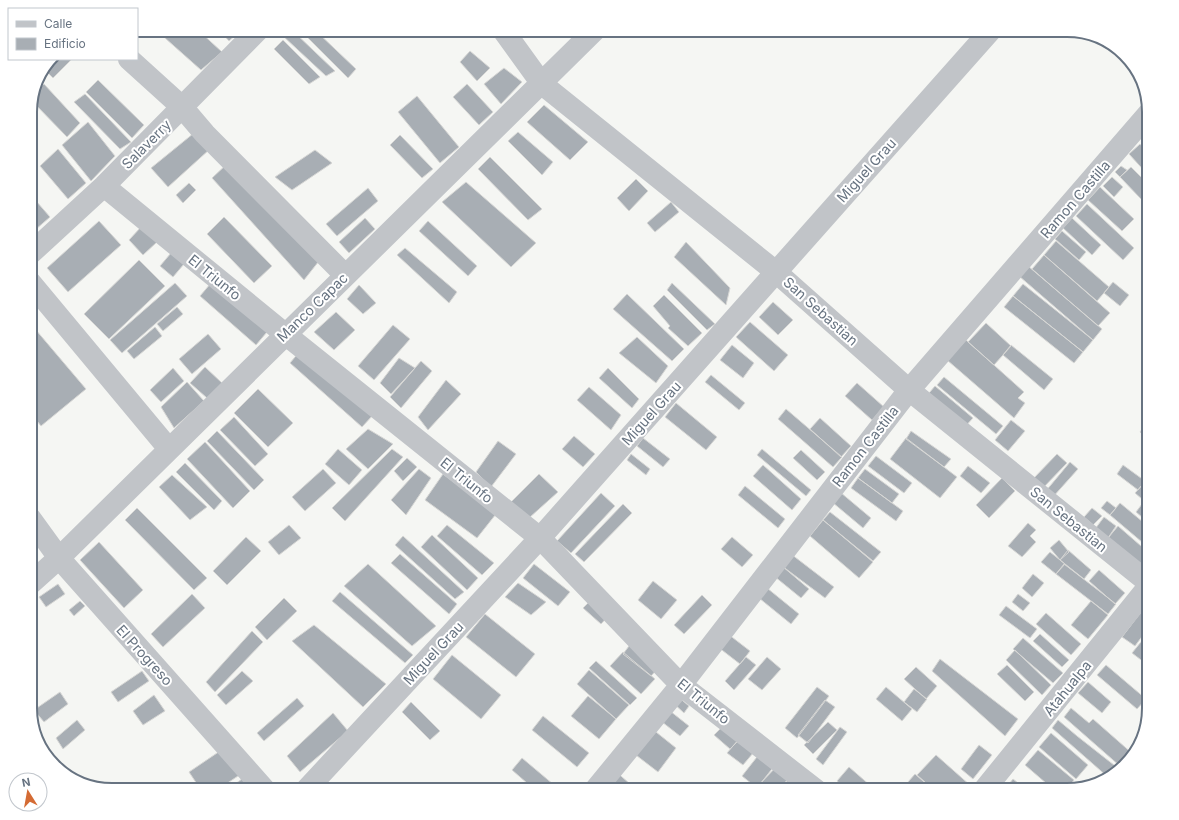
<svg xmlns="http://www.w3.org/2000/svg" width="1179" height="820" font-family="Inter,sans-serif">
  <rect width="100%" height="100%" fill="#f5f6f3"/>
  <path fill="#a8aeb4" stroke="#d7d7d5" d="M156,30H198L222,52L201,70Z
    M219,30H241L229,41Z
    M291,30H292L335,71L326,76L283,36Z
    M300,30H315L356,69L348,78Z
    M283,40L320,77L309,84L274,49Z
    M470,51L490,68L477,81L460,62Z
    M51,59H72L53,78L44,69Z
    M504,68L522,82L501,104L484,84Z
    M98,80L144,125L132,138L86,92Z
    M44,84L80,123L67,137L32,101L33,95Z
    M467,84L493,112L479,125L453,97Z
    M85,94L131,142L120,149L74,102Z
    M417,96L459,147L440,163L398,112Z
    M544,105L588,142L570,160L527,122Z
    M88,122L115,156L91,181L62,145Z
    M518,132L553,162L542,175L508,141Z
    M194,133L210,149L168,187L151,168Z
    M400,135L433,169L422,178L390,145Z
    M1149,136V149L1142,142Z
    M1140,144L1149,154V176L1129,154Z
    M58,149L86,183L68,199L40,166Z
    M315,150L332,163L292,190L275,177Z
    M490,157L542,209L528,220L478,169Z
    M228,163L319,261L304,280L212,178Z
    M1121,166L1127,170L1120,177L1115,172Z
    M1131,167L1149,185V192L1141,199L1120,177Z
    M1112,177L1123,187L1114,197L1103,186Z
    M636,179L648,191L629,211L617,198Z
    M466,182L536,243L511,267L442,202Z
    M189,183L196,190L183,203L176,195Z
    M1100,187L1134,219L1122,231L1088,200Z
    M368,188L378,201L337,236L326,224Z
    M30,194L50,217L35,230L30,224Z
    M671,202L679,212L655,232L647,223Z
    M1087,204L1134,248L1123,260L1076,216Z
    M224,217L272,266L254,283L207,234Z
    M365,218L375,229L349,253L339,242Z
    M1072,218L1101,245L1092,255L1063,228Z
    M99,221L121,245L68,292L47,268Z
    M428,221L477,266L468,276L419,231Z
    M141,227L157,242L143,255L129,240Z
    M1062,231L1086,252L1079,260L1055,239Z
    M1056,241L1109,287L1097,301L1044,255Z
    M686,242L730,288L726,305L674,257Z
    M405,248L457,292L449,303L397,255Z
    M171,253L184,264L173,277L160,266Z
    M1044,255L1110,313L1098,326L1032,269Z
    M139,260L165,286L109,339L84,314Z
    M1028,266L1102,329L1093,340L1019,276Z
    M1113,282L1129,295L1120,306L1104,293Z
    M175,283L187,296L122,353L110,340Z
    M211,283L267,332L256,345L200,296Z
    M672,283L715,324L707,330L667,290Z
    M1023,284L1093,340L1083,352L1013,296Z
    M359,285L376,303L363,314L347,299Z
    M627,294L684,349L672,361L613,309Z
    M664,295L702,333L688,346L668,328L670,326L653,306Z
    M1013,296L1083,352L1074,363L1004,307Z
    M773,302L793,320L778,335L759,317Z
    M177,307L183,314L163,331L157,324Z
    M336,312L355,330L334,350L314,332Z
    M750,322L788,355L774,371L736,337Z
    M30,323L86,389L41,426L30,412Z
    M986,323L1011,346L994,365L968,342Z
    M393,325L410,339L374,380L358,366Z
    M155,327L162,336L134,359L127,351Z
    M208,334L221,349L192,374L179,359Z
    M637,337L668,366L656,383L619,353Z
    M966,340L1024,392L1018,398L1025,403L1014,418L947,360Z
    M732,345L754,363L743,378L720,360Z
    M1011,345L1053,379L1044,390L1003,355Z
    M300,351L373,415L362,427L290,363Z
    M399,358L415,368L391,394L380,383Z
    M421,361L432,371L401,408L390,397Z
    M205,367L222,383L207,398L190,383Z
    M173,368L184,381L161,402L150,390Z
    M608,368L639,399L632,408L599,378Z
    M711,375L745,403L739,410L705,382Z
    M944,377L1003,426L996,434L937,385Z
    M446,380L461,394L428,430L418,417Z
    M187,382L204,401L174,428L161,407Z
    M857,383L884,407L872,420L845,396Z
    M935,386L973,418L962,430L924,399Z
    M589,387L621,415L611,430L577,400Z
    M258,389L293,423L268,447L234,413Z
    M676,403L717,437L706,450L665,417Z
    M786,409L842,457L833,467L778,419Z
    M234,417L268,454L255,466L220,430Z
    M820,418L851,446L841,457L810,429Z
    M1011,420L1025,431L1008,451L995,440Z
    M1147,423L1149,424V439L1140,432Z
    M368,429L393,444L368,469L346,449Z
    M217,431L264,480L254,490L207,441Z
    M911,431L951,459L944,467L906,439Z
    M574,436L595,454L583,467L562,449Z
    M643,438L670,459L663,467L637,446Z
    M906,438L957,477L940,498L890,459Z
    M498,441L516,454L491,487L476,472Z
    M205,442L250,491L233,508L187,459Z
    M338,449L362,470L349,485L325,464Z
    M392,449L403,457L345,521L332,508Z
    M762,449L811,490L806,496L757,455Z
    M801,450L825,472L817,480L793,458Z
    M631,454L650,469L646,475L627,460Z
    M1057,454L1067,463L1042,489L1032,480Z
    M876,456L912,483L904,493L868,466Z
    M407,458L417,467L403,481L394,471Z
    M1070,462L1078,469L1052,498L1045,492Z
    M185,463L222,501L214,510L176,472Z
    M763,465L801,499L792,510L753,476Z
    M1123,465L1145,481L1138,490L1117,474Z
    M968,466L990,483L981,493L960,476Z
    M323,469L336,483L305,511L292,497Z
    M419,469L431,478L406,515L391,500Z
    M865,469L899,494L892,503L858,478Z
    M443,474L496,514L477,538L425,500Z
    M539,474L558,492L529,518L511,502Z
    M172,475L207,507L190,520L159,487Z
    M858,478L903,511L896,521L851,488Z
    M1002,478L1015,491L989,518L976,505Z
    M1145,482L1149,485V505L1135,493Z
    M745,486L785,519L778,528L738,495Z
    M840,492L871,518L863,528L832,502Z
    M601,493L615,506L571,553L557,541Z
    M1107,501L1116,508L1110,515L1101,508Z
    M1120,503L1149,527V548L1110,515Z
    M623,504L632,513L584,562L575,554Z
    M1142,504L1149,509V523L1136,512Z
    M137,508L207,578L194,590L125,520Z
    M1092,508L1102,516L1093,525L1084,517Z
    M830,512L881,552L873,561L823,520Z
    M1104,517L1116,526L1108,538L1095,529Z
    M823,520L873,562L859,578L810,536Z
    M1028,523L1036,530L1030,536L1036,542L1022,557L1008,546Z
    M289,525L301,538L279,555L268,542Z
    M447,525L494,563L482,575L437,536Z
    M1118,526L1149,553V556L1140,566L1108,538Z
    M432,535L478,578L467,590L421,547Z
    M403,536L464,592L455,599L395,545Z
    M246,537L261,551L227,585L213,571Z
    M732,537L753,555L742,567L721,549Z
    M1059,540L1069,552L1060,560L1050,548Z
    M99,542L143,590L124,608L80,560Z
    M1068,550L1091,570L1084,579L1060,560Z
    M1050,552L1065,564L1056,574L1041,562Z
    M400,554L457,604L449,614L391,563Z
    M791,554L834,587L825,598L782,566Z
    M368,564L436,626L412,646L344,586Z
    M534,564L570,592L558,606L523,578Z
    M1064,564L1116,604L1108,614L1056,574Z
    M782,566L809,589L801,598L774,576Z
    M1099,570L1125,593L1115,604L1089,581Z
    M1033,574L1044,583L1032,597L1022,588Z
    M653,581L677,600L661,619L638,600Z
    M518,583L546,602L531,615L505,597Z
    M58,584L65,594L46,607L39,597Z
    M767,588L799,614L791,624L759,598Z
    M340,592L413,655L405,663L332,601Z
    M192,594L205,608L163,647L151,634Z
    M1018,594L1030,603L1023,611L1012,602Z
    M702,595L712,605L684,634L674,625Z
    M595,596L612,612L601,624L583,608Z
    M284,598L297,611L267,640L255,627Z
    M80,601L85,606L74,616L69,610Z
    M1091,601L1108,615L1088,639L1071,625Z
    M1148,603L1149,627L1135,646L1122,637Z
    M30,606L37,616L30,622Z
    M1006,606L1037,629L1030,638L999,615Z
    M1046,613L1081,644L1071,655L1036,624Z
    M485,614L535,654L516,677L466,637Z
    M314,625L386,684L363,707L292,641Z
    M252,631L263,642L215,692L206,682Z
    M1149,632V666L1132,653Z
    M728,634L750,651L740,664L718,647Z
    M1040,634L1069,660L1062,667L1033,641Z
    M1023,638L1063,673L1053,683L1013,649Z
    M632,642L661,665L651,676L623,654Z
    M1015,650L1051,685L1042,695L1006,660Z
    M623,652L655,679L641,694L610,666Z
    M452,655L501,695L481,719L433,679Z
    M746,657L756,665L734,690L725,681Z
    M767,657L781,669L762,690L748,679Z
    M940,659L1018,719L1005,736L932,671Z
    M596,661L637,698L630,705L589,668Z
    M1007,665L1034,692L1025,701L997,674Z
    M1106,665L1146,699L1137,709L1097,675Z
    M916,667L937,686L926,699L904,679Z
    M589,670L629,705L616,719L577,684Z
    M142,671L149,681L118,702L111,692Z
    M242,671L253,681L226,705L217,695Z
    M1088,682L1111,702L1102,713L1078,693Z
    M817,687L829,696L797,738L785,728Z
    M886,687L912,709L902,721L876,699Z
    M914,689L927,699L917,712L904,702Z
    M60,692L68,704L44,722L34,710Z
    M154,695L165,711L143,725L133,711Z
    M676,695L689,706L684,713L671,701Z
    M588,696L616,719L599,739L571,716Z
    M297,698L304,706L264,741L257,733Z
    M825,700L835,707L808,743L798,735Z
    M411,702L440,731L430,740L402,712Z
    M665,707L689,726L680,736L657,718Z
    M1071,708L1089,723L1093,719L1134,755L1121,767L1064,717Z
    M333,713L348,731L300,772L287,756Z
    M543,716L589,753L577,767L532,730Z
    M77,720L85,730L63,749L56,738Z
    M729,720L745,734L730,749L714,735Z
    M1058,720L1077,736L1119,769L1109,778L1052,728Z
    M828,722L837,730L813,754L804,745Z
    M840,727L847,732L823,765L816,759Z
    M651,728L676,748L658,772L632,752Z
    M744,733L759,746L743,765L727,753Z
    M1051,733L1088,765L1076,779L1039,747Z
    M979,745L992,755L973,779L961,769Z
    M764,748L779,760L757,788L742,776Z
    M1038,750L1074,780L1065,790H1054L1025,765Z
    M220,751L244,772L217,790H201L189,772Z
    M936,755L971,786L968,790H934L917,775Z
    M522,758L560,790H535L512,770Z
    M778,765L791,776L778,790H754Z
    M849,767L872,787L870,790H848L837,781Z
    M614,770L637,790H616L605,780Z
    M915,774L931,788L929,790H901Z
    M246,776L252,790H227Z
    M791,776L804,790H780Z
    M1013,779L1027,790H1016L1009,784Z"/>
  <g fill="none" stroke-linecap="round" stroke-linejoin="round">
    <path stroke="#c1c4c8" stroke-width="22" d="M503,30L542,84L776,272L909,390L1149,583
      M129,59L182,107L205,134L345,275
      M104,186L285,334L540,538L681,685L816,790
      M30,254L104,186L258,30
      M30,282L169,449
      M30,518L59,558L265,790
      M30,584L59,558L595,30
      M306,790L540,538L991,30
      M595,790L681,685L909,390L1149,113
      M984,790L1149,586"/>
  </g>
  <g text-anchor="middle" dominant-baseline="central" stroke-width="4" stroke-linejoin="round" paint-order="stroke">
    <g font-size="14" fill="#677381" stroke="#fff">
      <text transform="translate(146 144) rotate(-45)">Salaverry</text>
      <text transform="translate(866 170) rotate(-48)">Miguel Grau</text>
      <text transform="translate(1075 199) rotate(-49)">Ramon Castilla</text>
      <text transform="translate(215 277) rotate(39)">El Triunfo</text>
      <text transform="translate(312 307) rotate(-44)">Manco Capac</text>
      <text transform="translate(821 311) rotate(42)">San Sebastian</text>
      <text transform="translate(651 413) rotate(-48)">Miguel Grau</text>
      <text transform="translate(865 446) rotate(-52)">Ramon Castilla</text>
      <text transform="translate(467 480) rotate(39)">El Triunfo</text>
      <text transform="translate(1069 519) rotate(39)">San Sebastian</text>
      <text transform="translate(433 653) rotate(-47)">Miguel Grau</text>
      <text transform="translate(145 655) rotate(48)">El Progreso</text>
      <text transform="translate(1067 688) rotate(-51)">Atahualpa</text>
      <text transform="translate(704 701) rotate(39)">El Triunfo</text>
    </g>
  </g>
  <path d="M0 0H1179V820H0ZM112 37H1067A75 75 0 0 1 1142 112V708A75 75 0 0 1 1067 783H112A75 75 0 0 1 37 708V112A75 75 0 0 1 112 37Z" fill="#fff" fill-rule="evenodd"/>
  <path fill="none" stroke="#677381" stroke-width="2" d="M112 37H1067A75 75 0 0 1 1142 112V708A75 75 0 0 1 1067 783H112A75 75 0 0 1 37 708V112A75 75 0 0 1 112 37Z"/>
  <rect x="8" y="8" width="130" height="52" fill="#ffffff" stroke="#c2c7cd"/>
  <rect x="16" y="21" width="20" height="6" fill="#c1c4c8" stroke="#c2c7cd"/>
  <text x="44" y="28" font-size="12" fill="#677381">Calle</text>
  <rect x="16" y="38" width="20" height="12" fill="#a8aeb4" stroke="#c2c7cd"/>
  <text x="44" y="48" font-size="12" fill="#677381">Edificio</text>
  <g transform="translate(28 792) rotate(349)"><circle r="19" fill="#ffffff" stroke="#c2c7cd"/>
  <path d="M0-3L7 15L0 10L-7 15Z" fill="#d46b34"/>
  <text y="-6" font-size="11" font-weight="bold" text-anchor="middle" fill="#677381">N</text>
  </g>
</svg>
